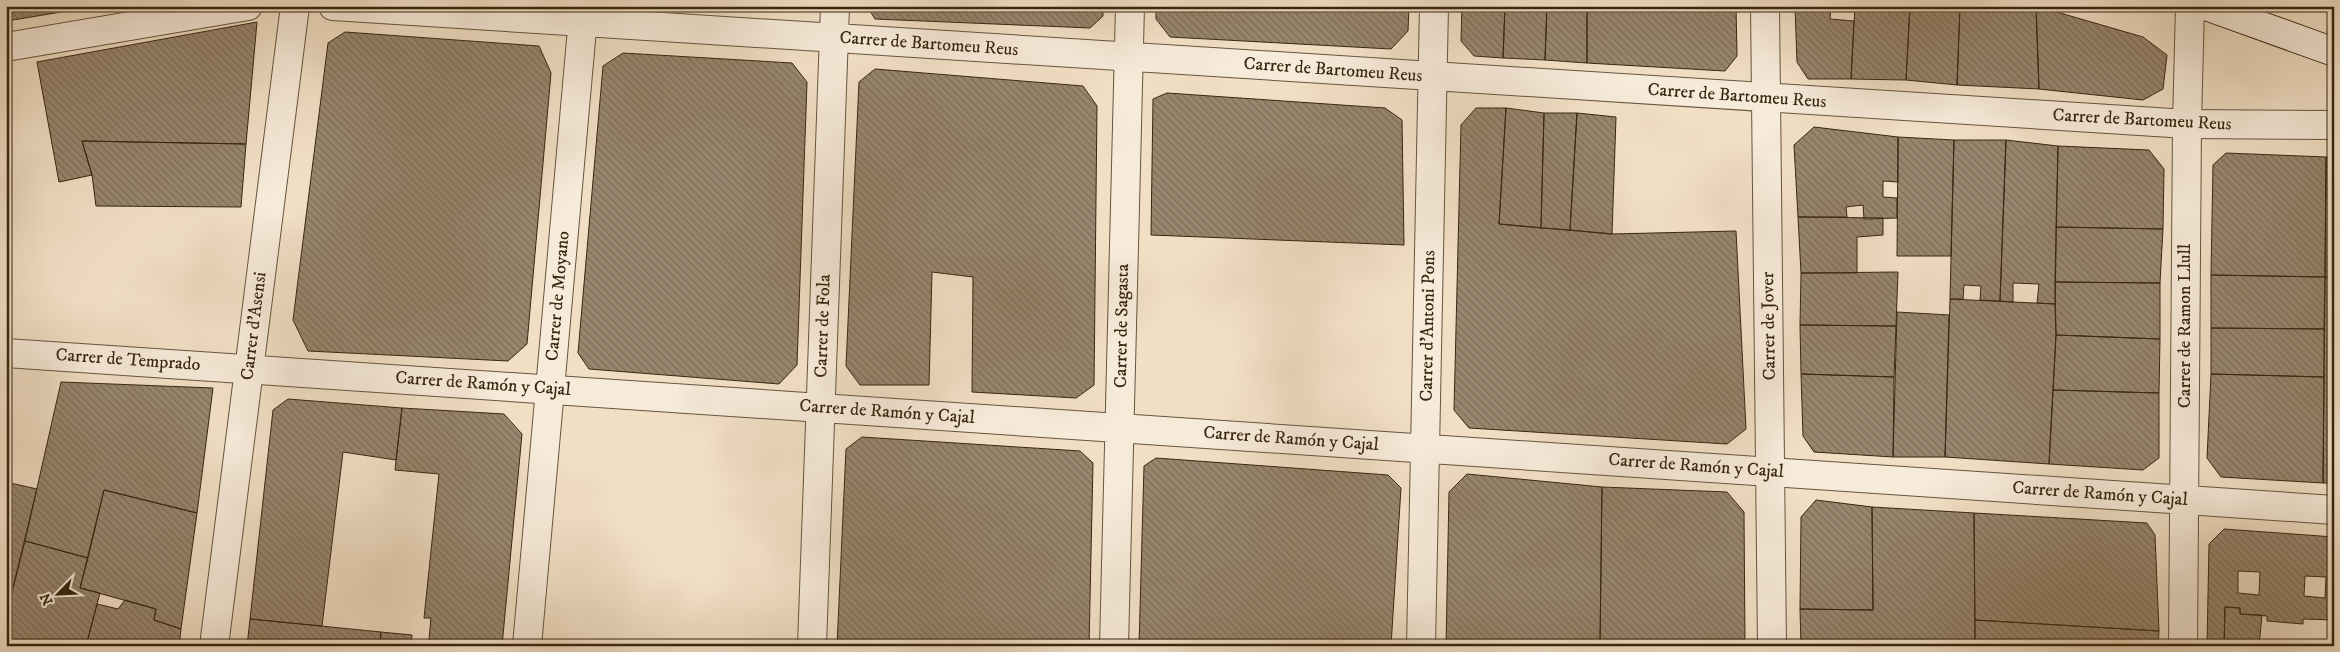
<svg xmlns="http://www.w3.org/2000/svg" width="2340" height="652" font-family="'IM FELL DW Pica',serif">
  <defs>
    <pattern id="building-back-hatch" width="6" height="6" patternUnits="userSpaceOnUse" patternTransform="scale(1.25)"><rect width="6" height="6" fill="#98866e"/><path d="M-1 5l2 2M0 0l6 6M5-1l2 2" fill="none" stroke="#7d6d59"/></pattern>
  </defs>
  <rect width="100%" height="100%" fill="#f1dfc5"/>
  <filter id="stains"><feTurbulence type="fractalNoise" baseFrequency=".004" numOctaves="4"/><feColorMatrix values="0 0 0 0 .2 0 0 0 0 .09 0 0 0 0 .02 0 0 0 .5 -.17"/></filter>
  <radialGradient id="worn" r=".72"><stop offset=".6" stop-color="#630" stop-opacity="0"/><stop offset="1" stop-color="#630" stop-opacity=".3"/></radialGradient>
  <path fill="url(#building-back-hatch)" stroke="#382610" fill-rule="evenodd" d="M6,6H97L7,21Z
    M734,6H798L793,11Z
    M867,6H1103V16L1090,28L875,19Z
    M1156,6H1409L1408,31L1391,49L1170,37L1156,19Z
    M1462,6H1505L1503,58L1474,56L1461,41Z
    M1505,6H1547L1545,60L1503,58Z
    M1547,6H1587V63L1545,60Z
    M1587,6H1736L1737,56L1725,71L1587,63Z
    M1795,6H1831L1830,19L1854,21L1851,79H1808L1797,62Z
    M1855,6H1910L1906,80L1851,79Z
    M1910,6H1960L1957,85L1906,80Z
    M1960,6H2036L2039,89L1957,85Z
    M2036,6L2143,37L2167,55L2163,89L2143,100L2039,89Z
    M257,22L246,144L82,141L92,175L59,182L37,62Z
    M345,32L539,46L551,73L527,344L508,361L308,351L293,320L328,43Z
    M623,53L792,63L807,82L797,365L779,384L589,369L578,353L603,66Z
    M875,69L1083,86L1097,106L1094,385L1076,398L972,392L973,277L932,272L929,385H860L846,366L859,82Z
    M1167,93L1385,108L1402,120L1404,245L1151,235L1153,99Z
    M1476,108H1506L1499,224L1612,234L1736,231L1746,429L1727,444L1469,428L1454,410L1461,125Z
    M1506,108L1544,113L1541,228L1499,224Z
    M1544,113H1577L1570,230L1541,228Z
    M1577,113L1616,117L1612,234L1570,230Z
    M1814,127L1898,137V182L1883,181V197L1897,198V218L1864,219L1863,205L1846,207L1847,217H1798L1794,145Z
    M1898,137L1954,140L1951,256H1897Z
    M1954,140H2006L2000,301L1980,300L1981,286L1964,285L1963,299H1950Z
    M2006,140L2058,146L2055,304L2037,303L2039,284L2013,283V302L2000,301Z
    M82,141L246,144L241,207L96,206L92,175Z
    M2058,146L2149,150L2164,169L2163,229L2056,227Z
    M2226,153L2326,157L2325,277L2211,275L2213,165Z
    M2326,157L2334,158V278L2325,277Z
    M6,176L10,202L6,201Z
    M1798,217L1883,218V235L1857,237V273H1801Z
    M2056,227L2163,229L2160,283L2055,282Z
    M1898,272L1896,326L1800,325L1801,273Z
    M2211,275L2325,277L2324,329L2211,328Z
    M2325,277L2334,278V483H2323Z
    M2055,282L2160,283V339L2056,335Z
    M1950,299L2055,304L2056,335L2049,464L1945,457Z
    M1897,312L1949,315L1945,457H1893Z
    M1800,325L1896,326L1894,377L1801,374Z
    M2211,328L2324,329V377L2211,374Z
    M2056,335L2160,339L2159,393L2053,390Z
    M1801,374L1894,377L1893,457L1814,452L1803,436Z
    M2211,374L2324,377L2323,483L2221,477L2207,458Z
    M61,382L213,388L197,513L104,490L88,558L25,541Z
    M2053,390L2159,393V458L2143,470L2049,464Z
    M288,399L402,408L396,460L343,452L322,626L250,619L273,410Z
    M402,408L504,414L522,434L502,646H443V641L429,640L431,618H424L439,474L395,470Z
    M862,437L1080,451L1093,463L1089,646H837L846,449Z
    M1156,458L1388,475L1401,488L1391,646H1139L1144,466Z
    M1467,474L1602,487L1600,646H1446L1449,492Z
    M6,482L37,489L6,616Z
    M1602,487L1727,492L1744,512L1745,646H1600Z
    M104,490L197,513L181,629L154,620L156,609L80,588Z
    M1816,500L1872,507L1873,610L1800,609L1801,517Z
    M1872,507L1974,513L1975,646H1801L1800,609L1873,610Z
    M1974,513L2147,523L2155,535L2159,631L1975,620Z
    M2224,529L2334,537V620L2303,619V624L2267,621V616L2240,614V608L2225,607L2224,646H2207L2209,544ZM2238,571L2260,572L2259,595L2238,593ZM2305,576L2326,577L2325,598L2304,596Z
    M25,541L88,558L80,588L100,593L86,646H6V616Z
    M125,600L156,609L154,620L181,629L179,646H86L97,604L118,609Z
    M2225,607L2240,608V614L2262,615L2259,646H2224Z
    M250,619L381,632L380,646H247Z
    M1975,620L2159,631L2158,646H1975Z
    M381,632L412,635L411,646H380Z"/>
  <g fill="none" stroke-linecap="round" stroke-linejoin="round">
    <defs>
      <path id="pedestrian" d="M2187,124L2334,125
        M527,646L550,389"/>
      <path id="minor" d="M333,6L2187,124
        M1765,6L1772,646
        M6,47L248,6
        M6,353L2334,510
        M550,389L584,6
        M812,646L835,6
        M1114,646L1130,6
        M1421,646L1434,6
        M2183,646L2187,124L2190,6"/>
      <path id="tertiary" d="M214,646L295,6"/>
      <path id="secondary" d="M2206,6L2334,52"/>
    </defs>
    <use href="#pedestrian" stroke="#66543d" stroke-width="30"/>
    <use href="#minor" stroke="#66543d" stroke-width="30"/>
    <use href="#tertiary" stroke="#66543d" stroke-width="30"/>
    <use href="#secondary" stroke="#382610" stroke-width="30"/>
    <use href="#pedestrian" stroke="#f6ead9" stroke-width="28"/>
    <use href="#minor" stroke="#f6ead9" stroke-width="28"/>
    <use href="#tertiary" stroke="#f6ead9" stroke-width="28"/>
    <use href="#secondary" stroke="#f6ead9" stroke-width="28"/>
  </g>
  <g text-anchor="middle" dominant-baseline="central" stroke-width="4" stroke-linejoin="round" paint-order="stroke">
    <g font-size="18" fill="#382610" stroke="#f6ead9">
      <text transform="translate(929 44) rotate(4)">Carrer de Bartomeu Reus</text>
      <text transform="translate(1333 70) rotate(4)">Carrer de Bartomeu Reus</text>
      <text transform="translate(1737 96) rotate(4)">Carrer de Bartomeu Reus</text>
      <text transform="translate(2142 120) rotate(3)">Carrer de Bartomeu Reus</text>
      <text transform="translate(558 296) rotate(-85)">Carrer de Moyano</text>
      <text transform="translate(254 326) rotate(-83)">Carrer d'Asensi</text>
      <text transform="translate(823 326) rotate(-88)">Carrer de Fola</text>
      <text transform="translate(1122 326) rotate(-89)">Carrer de Sagasta</text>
      <text transform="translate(1428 326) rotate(-89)">Carrer d'Antoni Pons</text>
      <text transform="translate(1769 326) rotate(-91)">Carrer de Jover</text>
      <text transform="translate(2185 326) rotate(-90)">Carrer de Ramon Llull</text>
      <text transform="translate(128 360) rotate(4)">Carrer de Temprado</text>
      <text transform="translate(483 384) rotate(4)">Carrer de Ramón y Cajal</text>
      <text transform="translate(887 412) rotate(4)">Carrer de Ramón y Cajal</text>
      <text transform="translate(1291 439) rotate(4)">Carrer de Ramón y Cajal</text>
      <text transform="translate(1696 466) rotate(4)">Carrer de Ramón y Cajal</text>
      <text transform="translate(2100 494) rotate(4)">Carrer de Ramón y Cajal</text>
    </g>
  </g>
  <rect width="2340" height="652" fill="none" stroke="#f1dfc5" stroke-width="25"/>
  <rect x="8" y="8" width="2325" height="637" fill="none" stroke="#382610" stroke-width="2.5"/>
  <rect x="12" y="12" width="2315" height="627" fill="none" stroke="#382610"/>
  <g transform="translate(58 594) rotate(246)" stroke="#f6ead9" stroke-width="4" paint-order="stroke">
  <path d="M0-4L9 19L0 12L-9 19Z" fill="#382610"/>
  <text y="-8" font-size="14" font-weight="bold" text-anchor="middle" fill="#382610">N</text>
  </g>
  <rect width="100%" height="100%" filter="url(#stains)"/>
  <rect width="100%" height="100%" fill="url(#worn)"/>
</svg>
